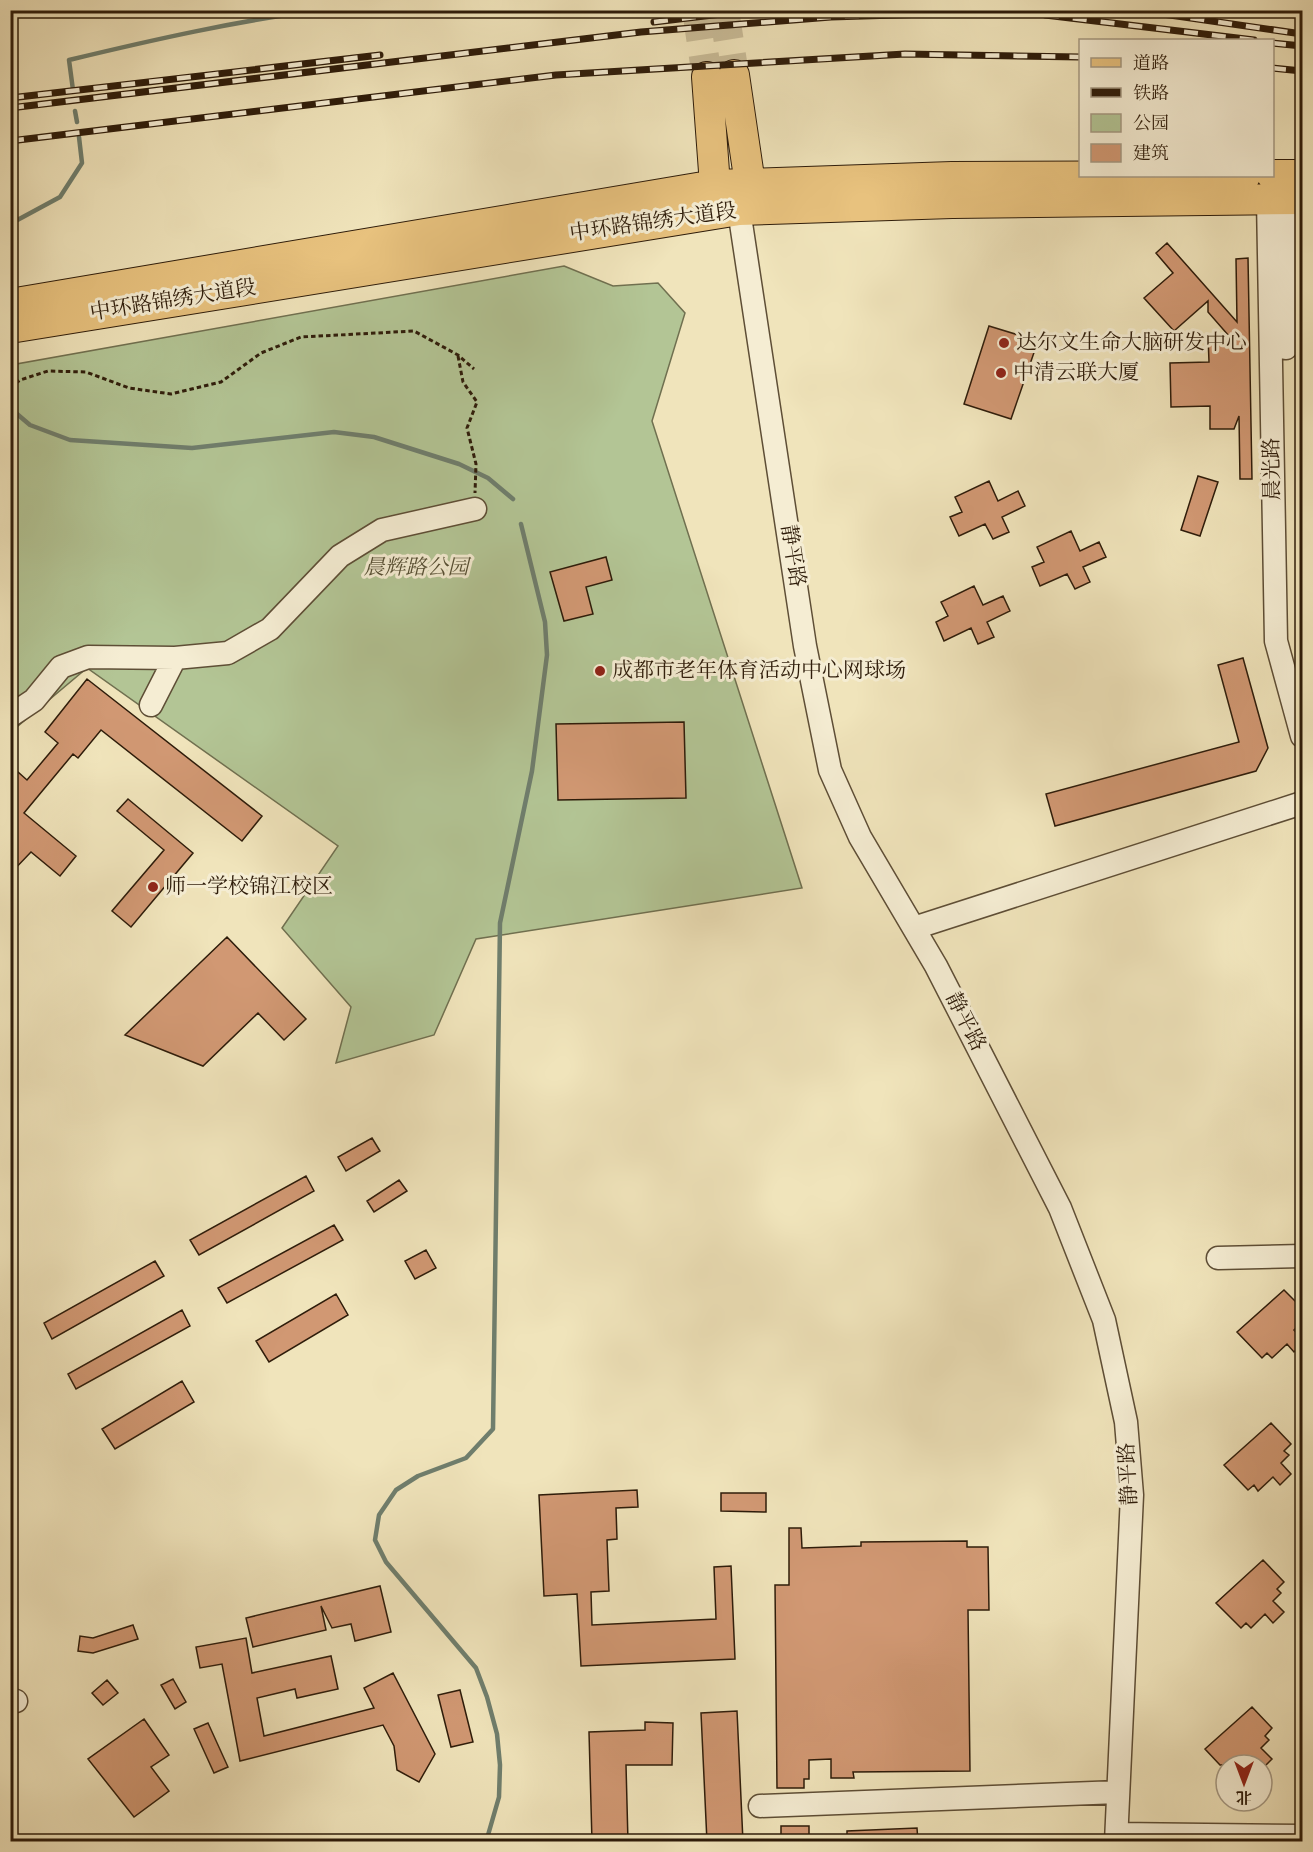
<svg xmlns="http://www.w3.org/2000/svg" width="1313" height="1852" font-family="'Old Standard TT','Noto Serif SC',serif">
  <rect width="100%" height="100%" fill="#f0e4bb"/>
  <filter id="stains"><feTurbulence type="fractalNoise" baseFrequency=".00333" numOctaves="4"/><feColorMatrix values="0 0 0 0 .2 0 0 0 0 .09 0 0 0 0 .02 0 0 0 .5 -.17"/></filter>
  <radialGradient id="worn" r=".72"><stop offset=".6" stop-color="#630" stop-opacity="0"/><stop offset="1" stop-color="#630" stop-opacity=".3"/></radialGradient>
  <path fill="#b3c595" stroke="#707050" stroke-width="1.5" d="M564,266L613,286L658,283L685,313L652,421L802,888L476,939L434,1035L336,1063L351,1007L282,928L338,846L87,668L11,732V365Z"/>
  <g fill="none" stroke-linecap="round" stroke-linejoin="round">
    <path stroke="#6f7e6d" stroke-width="4.5" d="M73,90L69,60C152,40 236,21 321,10
      M75,111L77,122
      M10,224L60,197L82,163L79,137
      M10,408L30,425L70,440L192,448L334,432L374,437L459,464L488,478L513,499
      M486,1842L499,1797L500,1765L497,1734L487,1697L476,1668L386,1562L375,1540L379,1515L396,1490L418,1476L466,1458L493,1429L500,923L532,771L547,655L545,622L521,524"/>
  </g>
  <path fill="#d19873" stroke="#2e1c0a" stroke-width="1.5" d="M1167,243L1237,322L1236,259L1248,258L1252,479H1240L1239,416L1234,429H1210V406L1171,407L1170,363L1209,362L1208,336H1229L1208,312V301L1174,331L1144,298L1173,273L1156,253Z
    M989,326L1038,341L1011,419L964,404Z
    M1198,476L1218,482L1200,536L1181,530Z
    M989,481L998,501L1018,491L1025,506L1002,517L1009,532L993,539L985,524L959,536L950,517L962,512L955,497Z
    M1071,531L1080,551L1099,542L1106,557L1083,567L1090,582L1075,589L1067,574L1040,586L1032,567L1044,562L1037,547Z
    M606,557L612,580L586,587L593,614L564,621L550,572Z
    M974,586L983,605L1003,596L1010,611L987,622L994,637L978,644L971,628L944,641L936,622L948,616L941,602Z
    M1243,658L1268,748L1256,771L1055,826L1046,794L1239,742L1218,665Z
    M87,679L262,816L242,841L101,730L78,758L73,754L24,813L76,856L60,876L31,852L10,874V765L27,780L58,743L45,732Z
    M684,722L686,798L558,800L556,724Z
    M128,799L193,853L131,927L112,911L164,850L117,811Z
    M227,937L306,1019L284,1040L258,1013L203,1066L125,1035Z
    M372,1138L380,1151L346,1171L338,1157Z
    M306,1176L314,1191L199,1255L190,1240Z
    M399,1180L407,1191L374,1212L367,1201Z
    M334,1225L343,1240L227,1303L218,1288Z
    M426,1250L436,1268L415,1279L405,1261Z
    M155,1261L164,1276L52,1339L44,1323Z
    M1284,1290L1302,1308V1322L1294,1330L1302,1339V1344L1294,1352L1287,1344L1272,1358L1267,1353L1262,1358L1237,1332Z
    M336,1294L348,1315L269,1362L256,1341Z
    M182,1310L190,1326L76,1389L68,1374Z
    M182,1381L194,1402L115,1449L102,1429Z
    M1271,1423L1291,1444L1284,1451L1289,1455L1281,1463L1291,1474L1280,1485L1273,1477L1258,1491L1254,1485L1248,1490L1224,1465Z
    M637,1490L638,1507L616,1508L617,1539L607,1540L609,1591L591,1592L592,1625L716,1619L714,1567L731,1566L735,1659L581,1666L577,1594L544,1596L539,1495Z
    M721,1493H766V1512L721,1511Z
    M789,1528H801L802,1548L861,1546V1542L967,1541V1547H988L989,1610H968L970,1771L853,1772L854,1778H831V1759L809,1760V1779H804V1788H777L775,1585H789Z
    M1263,1560L1284,1582L1277,1589L1281,1593L1273,1601L1284,1612L1273,1623L1265,1614L1251,1628L1246,1623L1241,1628L1216,1603Z
    M380,1586L391,1632L355,1641L351,1624L332,1628L321,1606L326,1630L253,1647L246,1618Z
    M133,1625L138,1639L93,1653L78,1651L80,1636L93,1638Z
    M246,1638L252,1673L331,1656L338,1689L297,1698L295,1689L257,1698L264,1736L374,1708L364,1688L393,1673L435,1754L419,1782L397,1770L394,1746L383,1725L240,1761L222,1664L200,1668L196,1647Z
    M173,1679L186,1702L175,1709L161,1685Z
    M107,1680L118,1693L103,1705L92,1693Z
    M460,1690L473,1742L451,1747L438,1695Z
    M1252,1707L1272,1728L1265,1736L1269,1740L1261,1748L1272,1759L1266,1765H1220L1205,1749Z
    M737,1711L743,1842H707L701,1713Z
    M144,1719L169,1755L151,1767L169,1791L134,1817L88,1759Z
    M645,1722L673,1723L672,1765H626L628,1842H592L589,1732L645,1730Z
    M208,1723L228,1767L214,1773L194,1729Z
    M781,1826H809V1842H781Z
    M917,1828L918,1842H847V1831Z"/>
  <g fill="none" stroke-linecap="round" stroke-linejoin="round">
    <path stroke="#c9bc98" stroke-width="30" stroke-dasharray="30 15" stroke-linecap="butt" d="M697,10L707,77
      M724,10L734,75"/>
    <defs>
      <path id="minor" d="M1268,199L1276,641L1302,736
        M1285,199L1286,348
        M739,210L805,646L830,770L860,837L936,966L1060,1208L1104,1320L1126,1422L1132,1495L1116,1842
        M151,705L175,658
        M10,716L34,700L61,667L88,657L175,658L228,653L270,629L340,556L382,530L475,509
        M914,928L1302,803
        M1218,1258L1302,1256
        M10,1699L16,1701
        M760,1806L1118,1792
        M1117,1834L1302,1836"/>
      <path id="major" d="M707,77L715,185L739,210L750,184L734,75
        M1272,175H1302
        M10,304L715,185L952,177L1245,176
        M10,328L739,210L952,203L1302,199"/>
    </defs>
    <use href="#minor" stroke="#5e4e36" stroke-width="25"/>
    <use href="#major" stroke="#2e1c0a" stroke-width="32"/>
    <path stroke="#2e1c0a" stroke-width="3" stroke-dasharray="4.5 3" stroke-linecap="butt" d="M458,356L463,382L477,402L467,428L476,464L475,493
      M10,388L20,380L48,371L86,372L129,388L171,394L221,382L261,353L301,337L414,331L458,355L474,369"/>
    <use href="#minor" stroke="#f5edd3" stroke-width="22"/>
    <use href="#major" stroke="#e8c27e" stroke-width="30"/>
    <defs>
      <path id="rail" d="M1135,10L1302,34
        M1189,10L1302,15
        M1045,15L1254,40
        M654,22L755,10
        M1272,43L1302,46
        M1272,68L1302,71
        M10,98L380,55
        M10,108L641,32L831,17L1055,10
        M10,141L556,75L905,54L1080,57"/>
    </defs>
    <use href="#rail" stroke="#2e1c0a" stroke-width="7"/>
    <use href="#rail" stroke="#f5edd3" stroke-width="4.5" stroke-dasharray="14" stroke-linecap="butt"/>
  </g>
  <g fill="#8f2418" stroke="#f5edd3" stroke-width="2">
    <circle cx="1004" cy="343" r="6"/>
    <circle cx="1001" cy="373" r="6"/>
    <circle cx="600" cy="671" r="6"/>
    <circle cx="153" cy="887" r="6"/>
  </g>
  <g text-anchor="middle" dominant-baseline="central" stroke-width="6" stroke-linejoin="round" paint-order="stroke">
    <g font-size="21" fill="#2e1c0a" stroke="#f5edd3">
      <text transform="translate(653 223) rotate(-8)">中环路锦绣大道段</text>
      <text transform="translate(173 301) rotate(-9)">中环路锦绣大道段</text>
      <text transform="translate(1273 469) rotate(-91)">晨光路</text>
      <text transform="translate(792 556) rotate(81)">静平路</text>
      <text transform="translate(965 1022) rotate(63)">静平路</text>
      <text transform="translate(1129 1474) rotate(-93)">静平路</text>
    </g>
    <g font-size="21" fill="#2e1c0a" stroke="#f5edd3" text-anchor="start">
      <text x="1016" y="343">达尔文生命大脑研发中心</text>
      <text x="1013" y="373">中清云联大厦</text>
      <text x="612" y="671">成都市老年体育活动中心网球场</text>
      <text x="165" y="887">师一学校锦江校区</text>
    </g>
    <g font-size="21" font-style="italic" fill="#564f34" stroke="#f5edd3">
      <text x="416" y="568">晨辉路公园</text>
    </g>
  </g>
  <rect width="1313" height="1852" fill="none" stroke="#f0e4bb" stroke-width="36"/>
  <rect x="12" y="12" width="1289" height="1828" fill="none" stroke="#2e1c0a" stroke-width="3"/>
  <rect x="18" y="18" width="1277" height="1816" fill="none" stroke="#2e1c0a" stroke-width="1.5"/>
  <rect x="1079" y="39" width="195" height="138" fill="#f5edd3" stroke="#a59983" stroke-width="1.5"/>
  <rect x="1091" y="58" width="30" height="9" fill="#e8c27e" stroke="#a59983" stroke-width="1.5"/>
  <text x="1133" y="69" font-size="18" fill="#2e1c0a">道路</text>
  <rect x="1091" y="88" width="30" height="9" fill="#2e1c0a" stroke="#a59983" stroke-width="1.5"/>
  <text x="1133" y="99" font-size="18" fill="#2e1c0a">铁路</text>
  <rect x="1091" y="114" width="30" height="18" fill="#b3c595" stroke="#a59983" stroke-width="1.5"/>
  <text x="1133" y="129" font-size="18" fill="#2e1c0a">公园</text>
  <rect x="1091" y="144" width="30" height="18" fill="#d19873" stroke="#a59983" stroke-width="1.5"/>
  <text x="1133" y="159" font-size="18" fill="#2e1c0a">建筑</text>
  <g transform="translate(1244 1783) rotate(180)"><circle r="28" fill="#f5edd3" stroke="#a59983" stroke-width="1.5"/>
  <path d="M0-4.5L10 22L0 15L-10 22Z" fill="#8f2418"/>
  <text y="-9" font-size="16" font-weight="bold" text-anchor="middle" fill="#2e1c0a">北</text>
  </g>
  <rect width="100%" height="100%" filter="url(#stains)"/>
  <rect width="100%" height="100%" fill="url(#worn)"/>
</svg>
